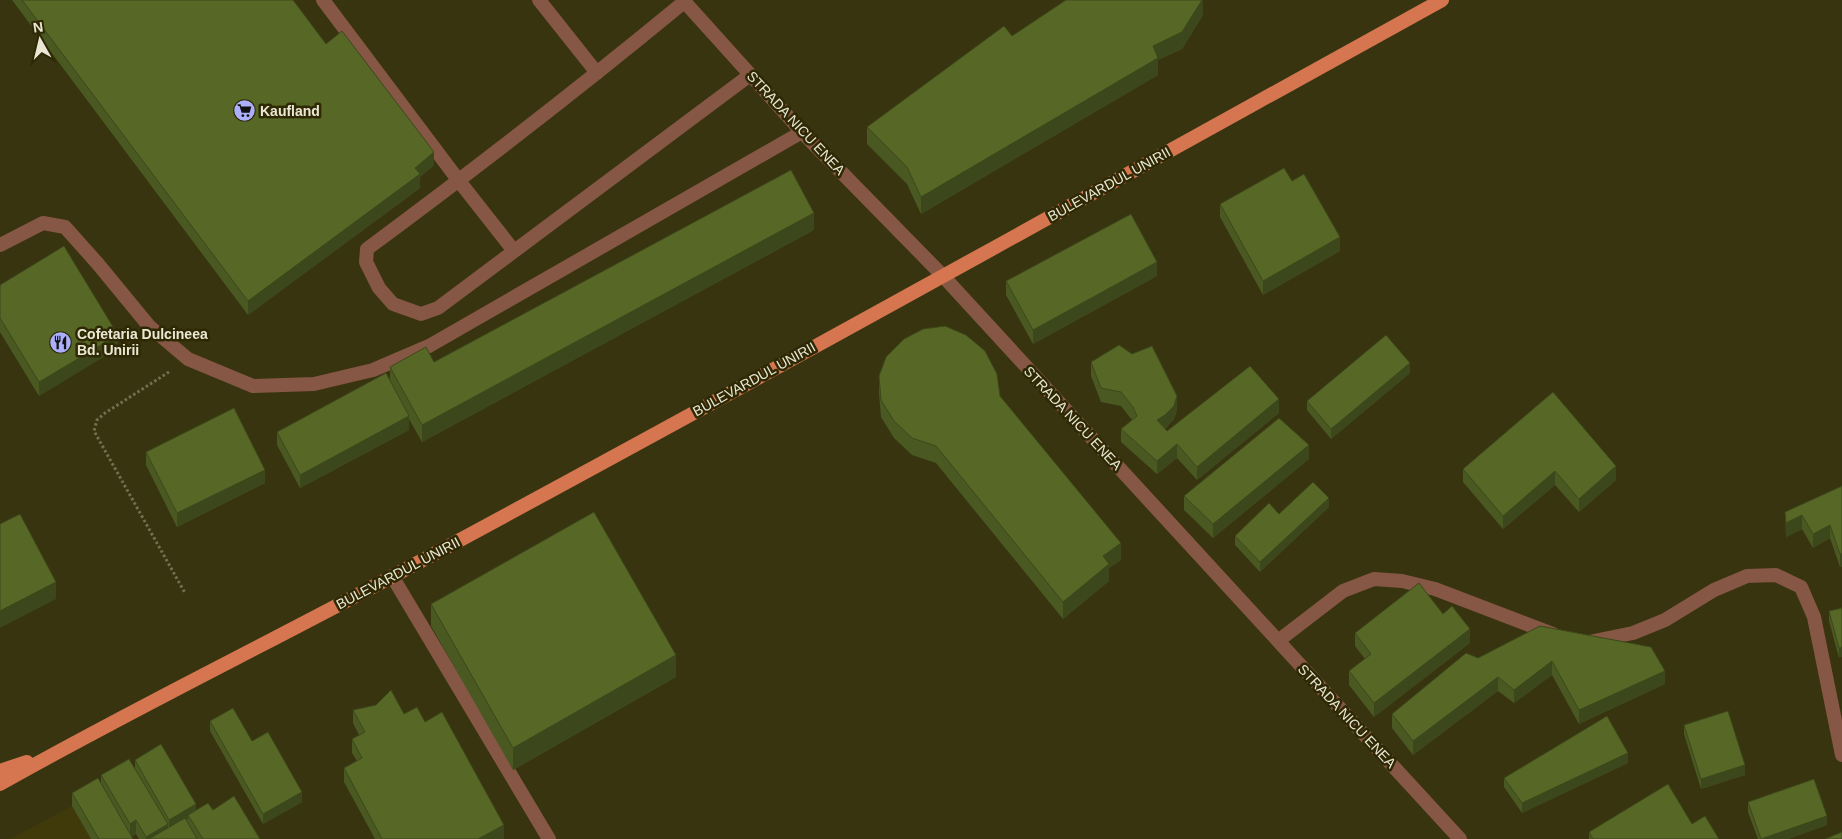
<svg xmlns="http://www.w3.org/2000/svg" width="1842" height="839" font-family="Helvetica,sans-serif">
  <rect width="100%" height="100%" fill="#38340f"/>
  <path fill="#403a0b" d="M72,806L91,839H10Z"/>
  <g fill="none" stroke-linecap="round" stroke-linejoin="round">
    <path stroke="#737051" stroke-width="3" stroke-dasharray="2.5 2.5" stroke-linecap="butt" d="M169,372L105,413L97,420L94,431L185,593"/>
    <path stroke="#865744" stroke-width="14" d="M323,0L459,181L514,251
      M539,0L597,73
      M684,2C581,87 475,169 367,249L366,262L379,288L393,304L421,314L438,308L750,75
      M0,245L43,223L65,227L98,264L149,326L188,359L253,386L314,384L373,370L429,346L802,132
      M392,576L549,839"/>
    <path stroke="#865744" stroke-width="14" d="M683,0L802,132L943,276L1460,839
      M1278,641L1343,591L1374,579L1402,581L1435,589L1553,634
      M1589,642L1633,633L1665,620L1714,590L1747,576L1776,575L1801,587L1814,617L1842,755"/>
    <path stroke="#d57650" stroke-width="14" d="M0,771L27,762
      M0,784C129,711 263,646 393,576C745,387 1093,193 1442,0"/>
  </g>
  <path fill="#4a5921" d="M12,0H293L326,44L434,165L420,177V188L248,315Z
    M1203,0V15L1182,49L1158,60V75L921,214L907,184L867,144V127L1012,36Z
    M1292,181L1340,251L1263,295L1220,217V204Z
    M814,230L422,442L409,419V430L300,488L277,445V432L390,380V367L434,362Z
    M1157,276L1033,344L1006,295V281Z
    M0,285L118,348L39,396L0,332Z
    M1091,362L1177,410L1174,419L1165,429L1167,431L1279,413L1197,480L1177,458L1157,474L1121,442V429L1132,420L1121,406L1101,402L1091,376Z
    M1410,373L1331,439L1307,410V401Z
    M879,376L1000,396L1121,560L1109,568V581L1063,619L936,463L912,455L894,438L881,417L879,393Z
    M1553,392L1616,480L1579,512L1555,485L1503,529L1463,482V469Z
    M146,452L265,483L177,527L146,465Z
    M1309,459L1213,538L1184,510V496Z
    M1842,486V567H1840L1830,538L1813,548L1802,529L1786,537L1785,512Z
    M1329,507L1260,572L1235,545V536L1279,514Z
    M431,604L676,677L513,770L431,626Z
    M1842,608L1839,658L1829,621V611Z
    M1443,614L1470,643L1374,717L1349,685V671L1365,659L1355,646V633Z
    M1540,626L1665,684L1579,724L1552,675L1514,703L1498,691L1413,755L1392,728V714L1478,658Z
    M353,710L404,714L425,722L504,839H375L344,782V768L357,761L352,753V739L359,735L353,723Z
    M210,721L252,741L302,802L263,824L210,731Z
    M1684,725L1745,775L1701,789L1684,734Z
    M135,760L196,810H213L260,839H139L136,834L132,836L133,839H91L72,806V793L101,784V775L135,768Z
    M1628,763L1522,813L1504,787V778Z
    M1748,802L1827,825L1788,839H1758L1748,812Z
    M1692,824L1719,839H1589V832Z"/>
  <path fill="#3c481b" d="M1202,0H1203V15L1182,49L1158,60V75L921,214V197L1153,46Z
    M434,152V165L420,177V188L248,315V301L415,168Z
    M814,213V230L422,442V425Z
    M1340,237V251L1263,295V281Z
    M1157,262V276L1033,344V330Z
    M118,335V348L39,396V382Z
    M1410,363V373L1331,439V429Z
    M1177,396V410L1174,419L1165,428L1157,420Z
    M1279,399V413L1197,480V467Z
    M409,416V430L300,488V475Z
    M1177,444V458L1157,474V461Z
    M1309,445V459L1213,538V524Z
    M1616,466V480L1579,512V499Z
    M265,470V483L177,527V513Z
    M1555,471V485L1503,529V516Z
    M1329,498V507L1260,572V562Z
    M1802,515V529L1786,537V523Z
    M1830,525V538L1813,548V534Z
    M1121,543V560L1109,568V581L1063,619V602L1103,556Z
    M1842,553V567H1840V554Z
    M56,582V599L0,628V611Z
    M1470,629V643L1374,717V703Z
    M1842,647V657L1839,658V648Z
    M676,655V677L513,770V748Z
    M1552,661V675L1514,703V690Z
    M1665,671V684L1579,724V710Z
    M1498,677V691L1413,755V741Z
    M1628,753V763L1522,813V803Z
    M1745,765V775L1701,789V779Z
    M302,792V802L263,824V814Z
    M196,804V814L188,815V819L169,829V820Z
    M1827,816V825L1788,839H1761Z
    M136,820V834L130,837V824Z
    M168,824V837L165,839H146V837Z
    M504,825V839H478Z"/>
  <path fill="#566726" stroke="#3c481b" d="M22,0H293L326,44L342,31L434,152L415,168L420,174L248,301Z
    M1066,0H1202L1182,32L1153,46L1158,58L921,197L907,167L867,127L1004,26L1012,36Z
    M1284,168L1292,181L1304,174L1340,237L1263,281L1220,204Z
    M791,170L814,213L422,425L390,367L426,347L434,362Z
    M1131,214L1157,262L1033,330L1006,281Z
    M64,246L118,335L39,382L0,318V285Z
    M945,326L966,335L985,351L997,374L1000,396L1121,543L1103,556L1109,564L1063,602L936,446L912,438L894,421L881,400L879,376L886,357L904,339L923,329Z
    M1386,335L1410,363L1331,429L1307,401Z
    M1119,345L1132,354L1152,346L1177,396L1174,406L1165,415L1157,420L1167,431L1250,366L1279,399L1197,467L1177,444L1157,461L1121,429L1137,416L1133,407L1121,392L1101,388L1091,362Z
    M386,373L409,416L300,475L277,432Z
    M1553,392L1616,466L1579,499L1555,471L1503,516L1463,469Z
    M234,408L265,470L177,513L146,452Z
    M1279,418L1309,445L1213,524L1184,496Z
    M1313,482L1329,498L1260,562L1235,536L1269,503L1279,514Z
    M1842,486V553L1840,554L1830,525L1813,534L1802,515L1786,523L1785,512Z
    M594,512L676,655L513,748L431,604Z
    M20,514L56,582L0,611V524Z
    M1419,583L1443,614L1452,606L1470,629L1374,703L1349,671L1371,654L1355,633Z
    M1842,608V647L1839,648L1829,611Z
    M1540,626L1651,647L1665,671L1579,710L1552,661L1514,690L1498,677L1413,741L1392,714L1466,653L1478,658Z
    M391,690L404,714L417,707L425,722L442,712L504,825L478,839H382L344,768L362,758L352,739L365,732L353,710L376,705Z
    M233,708L252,741L268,732L302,792L263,814L210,721Z
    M1728,711L1745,765L1701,779L1684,725Z
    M1607,716L1628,753L1522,803L1504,778Z
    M161,744L196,804L169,820L135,760Z
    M129,759L168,824L146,837L136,820L130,824L101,775Z
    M98,778L133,839H99L72,793Z
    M1814,779L1827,816L1761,839L1748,802Z
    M1668,784L1692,824L1705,816L1719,839H1593L1589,832Z
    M234,796L260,839H203L188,815L208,803L213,810Z
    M185,818L197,839H149Z
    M1842,832V839H1825Z"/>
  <defs>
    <symbol id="supermarket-disc" viewBox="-11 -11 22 22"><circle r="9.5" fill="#acaffb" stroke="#2e2904"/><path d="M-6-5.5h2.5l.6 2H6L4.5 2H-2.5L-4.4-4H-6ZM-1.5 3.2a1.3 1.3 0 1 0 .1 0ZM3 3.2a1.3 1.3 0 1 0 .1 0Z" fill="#111"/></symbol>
    <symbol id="restaurant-disc" viewBox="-11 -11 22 22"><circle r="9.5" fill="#acaffb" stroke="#2e2904"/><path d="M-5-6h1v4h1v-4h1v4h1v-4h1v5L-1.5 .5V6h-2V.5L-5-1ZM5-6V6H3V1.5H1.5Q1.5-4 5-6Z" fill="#111"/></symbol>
  </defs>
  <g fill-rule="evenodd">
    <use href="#supermarket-disc" x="232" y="98" width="25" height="25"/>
    <use href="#restaurant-disc" x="48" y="330" width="25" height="25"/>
  </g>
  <g text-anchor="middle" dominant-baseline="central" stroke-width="5" stroke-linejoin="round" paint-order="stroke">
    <g font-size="14" font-weight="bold" fill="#eae8d4" stroke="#2e2904" text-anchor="start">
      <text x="260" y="111">Kaufland</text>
      <text x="77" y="334">Cofetaria Dulcineea<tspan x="77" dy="16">Bd. Unirii</tspan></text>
    </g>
    <g font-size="14" fill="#eae8d4" stroke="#2e2904">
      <text transform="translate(796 123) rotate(47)">STRADA NICU ENEA</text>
      <text transform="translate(1109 184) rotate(-29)">BULEVARDUL UNIRII</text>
      <text transform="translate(754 379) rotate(-29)">BULEVARDUL UNIRII</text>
      <text transform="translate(1073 418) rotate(47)">STRADA NICU ENEA</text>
      <text transform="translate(398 573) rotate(-28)">BULEVARDUL UNIRII</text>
      <text transform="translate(1347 716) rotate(47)">STRADA NICU ENEA</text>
    </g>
  </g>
  <g transform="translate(40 40) rotate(352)" stroke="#2e2904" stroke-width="4" paint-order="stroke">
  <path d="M0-4L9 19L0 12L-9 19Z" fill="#eae8d4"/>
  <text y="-8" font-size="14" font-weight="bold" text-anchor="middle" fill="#eae8d4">N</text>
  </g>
</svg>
